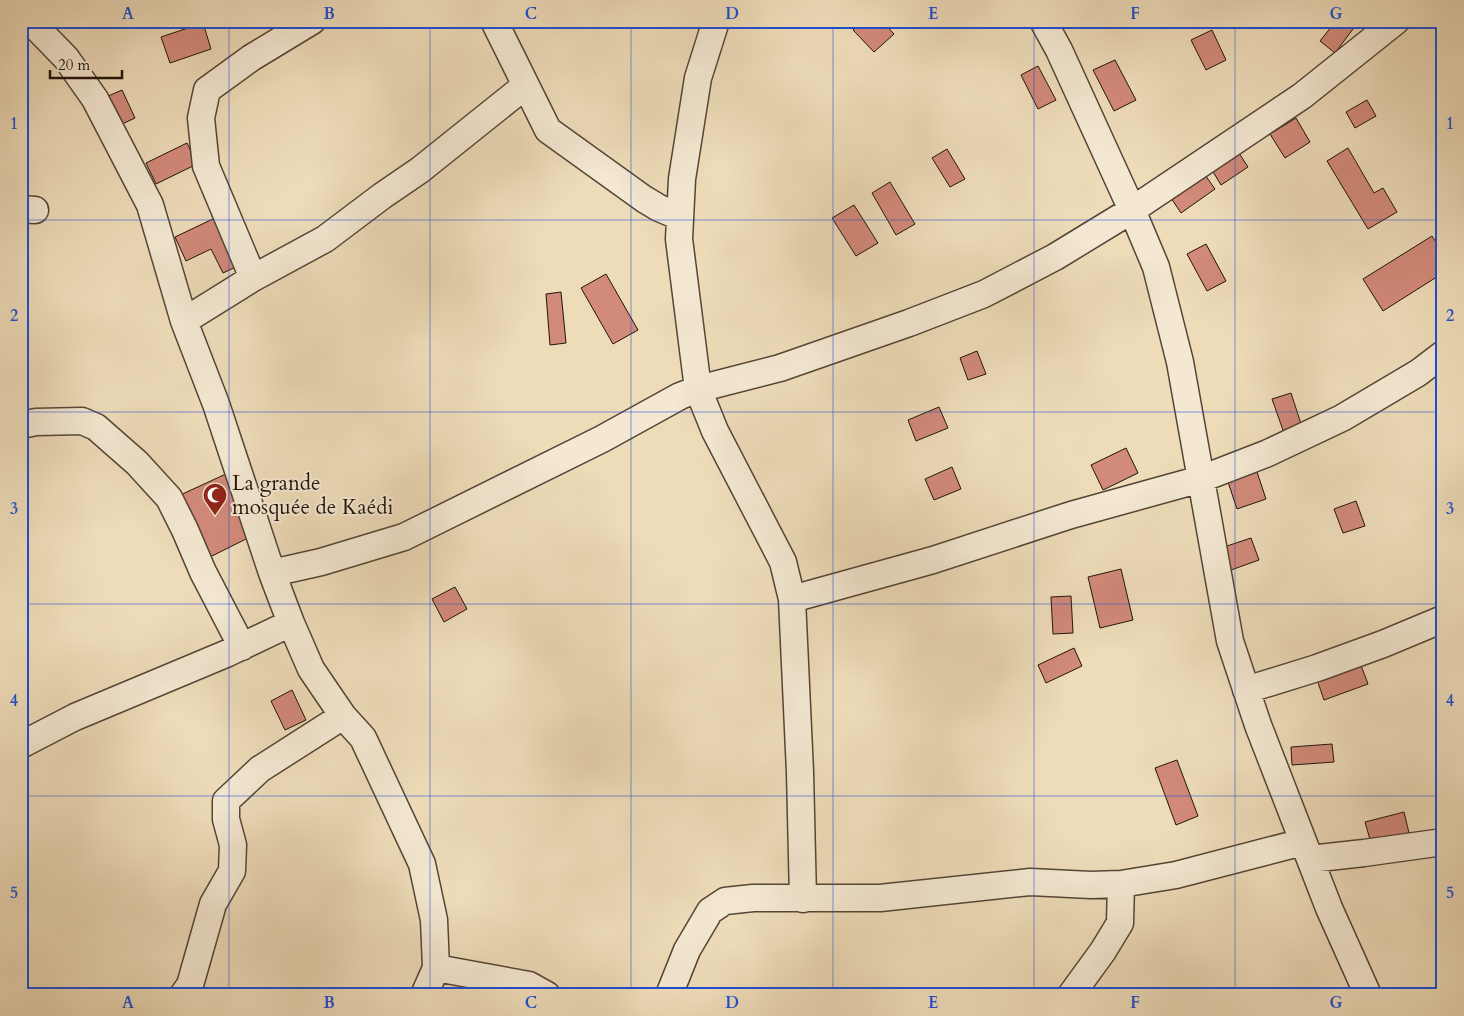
<svg xmlns="http://www.w3.org/2000/svg" width="1464" height="1016" font-family="Cardo,serif">
  <rect width="100%" height="100%" fill="#eedcb9"/>
  <filter id="stains"><feTurbulence type="fractalNoise" baseFrequency=".004" numOctaves="4"/><feColorMatrix values="0 0 0 0 .2 0 0 0 0 .09 0 0 0 0 .02 0 0 0 .5 -.17"/></filter>
  <radialGradient id="worn" r=".72"><stop offset=".6" stop-color="#630" stop-opacity="0"/><stop offset="1" stop-color="#630" stop-opacity=".3"/></radialGradient>
  <path fill="#d28a7a" stroke="#20130a" d="M863,21H882L894,34L874,52L853,30Z
    M1336,21H1351L1356,25L1335,53L1320,41Z
    M203,23L211,49L170,63L161,37Z
    M1212,30L1226,60L1206,70L1191,40Z
    M1115,60L1136,100L1114,111L1093,70Z
    M1038,66L1056,100L1038,109L1021,75Z
    M122,90L135,118L120,125L106,97Z
    M1367,100L1376,116L1355,128L1346,112Z
    M1296,118L1310,142L1285,158L1270,134Z
    M187,143L197,164L156,184L146,163Z
    M1348,148L1374,193L1383,188L1397,212L1368,229L1327,161Z
    M947,149L965,179L950,187L932,158Z
    M1239,153L1248,167L1221,185L1212,170Z
    M1203,172L1215,189L1181,213L1169,195Z
    M890,182L915,224L896,235L872,193Z
    M854,205L878,243L856,256L832,218Z
    M217,217L240,265L223,273L211,249L186,261L175,237Z
    M1432,236L1443,253V273L1383,311L1363,279Z
    M1206,244L1226,281L1207,291L1187,254Z
    M606,274L638,330L613,344L581,288Z
    M561,292L566,343L550,345L546,294Z
    M977,351L986,374L968,380L960,358Z
    M1291,393L1302,427L1284,433L1272,399Z
    M939,407L948,428L916,441L908,420Z
    M1126,448L1138,473L1103,490L1091,465Z
    M1255,466L1266,499L1237,509L1226,476Z
    M952,467L961,489L934,500L925,479Z
    M228,473L252,536L206,559L176,497Z
    M1356,501L1365,526L1343,533L1334,509Z
    M1251,538L1259,560L1231,570L1224,547Z
    M1121,569L1133,620L1100,628L1088,577Z
    M455,587L467,609L444,622L432,599Z
    M1071,596L1073,633L1053,634L1051,597Z
    M1074,648L1082,666L1046,683L1038,665Z
    M1359,660L1368,684L1324,700L1315,674Z
    M292,690L306,720L285,730L271,701Z
    M1332,744L1334,762L1292,765L1291,747Z
    M1177,760L1198,816L1176,825L1155,768Z
    M1404,812L1409,833L1371,843L1365,822Z"/>
  <g fill="none" stroke-linecap="round" stroke-linejoin="round">
    <defs>
      <path id="minor" d="M30,21L66,58L95,99L150,205L184,321L216,404L272,573L291,623L311,669L343,716L363,738L422,864L434,920L436,968L424,995
        M494,21L548,130L644,199L659,208L680,217
        M716,21L698,78L682,179L679,239L698,389L715,431L783,562L792,599L800,772L803,899
        M1043,21L1059,50L1132,210L1156,267L1180,362L1230,641L1258,725L1329,908L1368,995
        M21,209L35,210
        M253,278L206,166L201,118L207,90L251,58L312,21
        M184,321L253,278L325,239L382,196L420,170L525,86
        M21,425L36,422L82,421L96,427L137,463L169,498L185,530L203,572L242,647
        M272,573L321,562L404,537L602,439L680,396L698,389L780,368L909,323L984,294L1055,257L1132,210L1302,96L1396,21
        M792,599L933,560L1071,515L1201,479L1268,453L1342,418L1418,373L1443,354
        M1246,690L1317,668L1383,644L1443,619
        M21,745L75,717L228,653L291,623
        M1310,859L1364,853L1443,842
        M436,968L529,985L547,995
        M183,995L190,985L213,904L232,871L233,845L226,819V801L260,769L343,716
        M669,995L687,950L710,911L725,901L753,898H880L1030,882L1091,885L1121,884L1176,875L1303,842
        M1071,995L1103,951L1120,923L1121,884"/>
    </defs>
    <use href="#minor" stroke="#544536" stroke-width="29"/>
    <use href="#minor" stroke="#f4e8d2" stroke-width="26"/>
  </g>
  <path fill="none" stroke="#1d4ed8" stroke-width="1" stroke-opacity="0.55" d="M229,21V995M430,21V995M631,21V995M833,21V995M1034,21V995M1235,21V995M21,220H1443M21,412H1443M21,604H1443M21,796H1443"/>
  <defs>
    <symbol id="mosque-pin" viewBox="-11 -11 22 30"><path d="M0 17L-7.5 6A9.5 9.5 0 1 1 7.5 6Z" fill="#8f2418" stroke="#f4e8d2"/><path d="M3.5-4.9A6 6 0 1 0 3.5 4.9A5 5 0 1 1 3.5-4.9Z" fill="#fff"/></symbol>
  </defs>
  <g fill-rule="evenodd">
    <use href="#mosque-pin" x="201" y="481" width="28" height="38"/>
  </g>
  <g text-anchor="middle" dominant-baseline="central" stroke-width="4" stroke-linejoin="round" paint-order="stroke">
    <g font-size="21" fill="#20130a" stroke="#f4e8d2" text-anchor="start">
      <text x="232" y="483">La grande<tspan x="232" dy="24">mosquée de Kaédi</tspan></text>
    </g>
  </g>
  <rect width="1464" height="1016" fill="none" stroke="#eedcb9" stroke-width="55"/>
  <path d="M50 70v8h72v-8" fill="none" stroke="#20130a" stroke-width="2.5"/>
  <text x="58" y="70" font-size="15" fill="#20130a" stroke="#f4e8d2" stroke-width="4" paint-order="stroke">20 m</text>
  <rect x="28" y="28" width="1408" height="960" fill="none" stroke="#1d4ed8" stroke-width="2"/>
  <g font-size="16" text-anchor="middle" font-weight="bold" fill="#1d4ed8">
    <text x="128" y="19">A</text>
    <text x="329" y="19">B</text>
    <text x="531" y="19">C</text>
    <text x="732" y="19">D</text>
    <text x="933" y="19">E</text>
    <text x="1135" y="19">F</text>
    <text x="1336" y="19">G</text>
    <text x="14" y="129">1</text>
    <text x="1450" y="129">1</text>
    <text x="14" y="321">2</text>
    <text x="1450" y="321">2</text>
    <text x="14" y="514">3</text>
    <text x="1450" y="514">3</text>
    <text x="14" y="706">4</text>
    <text x="1450" y="706">4</text>
    <text x="14" y="898">5</text>
    <text x="1450" y="898">5</text>
    <text x="128" y="1008">A</text>
    <text x="329" y="1008">B</text>
    <text x="531" y="1008">C</text>
    <text x="732" y="1008">D</text>
    <text x="933" y="1008">E</text>
    <text x="1135" y="1008">F</text>
    <text x="1336" y="1008">G</text>
  </g>
  <rect width="100%" height="100%" filter="url(#stains)"/>
  <rect width="100%" height="100%" fill="url(#worn)"/>
</svg>
